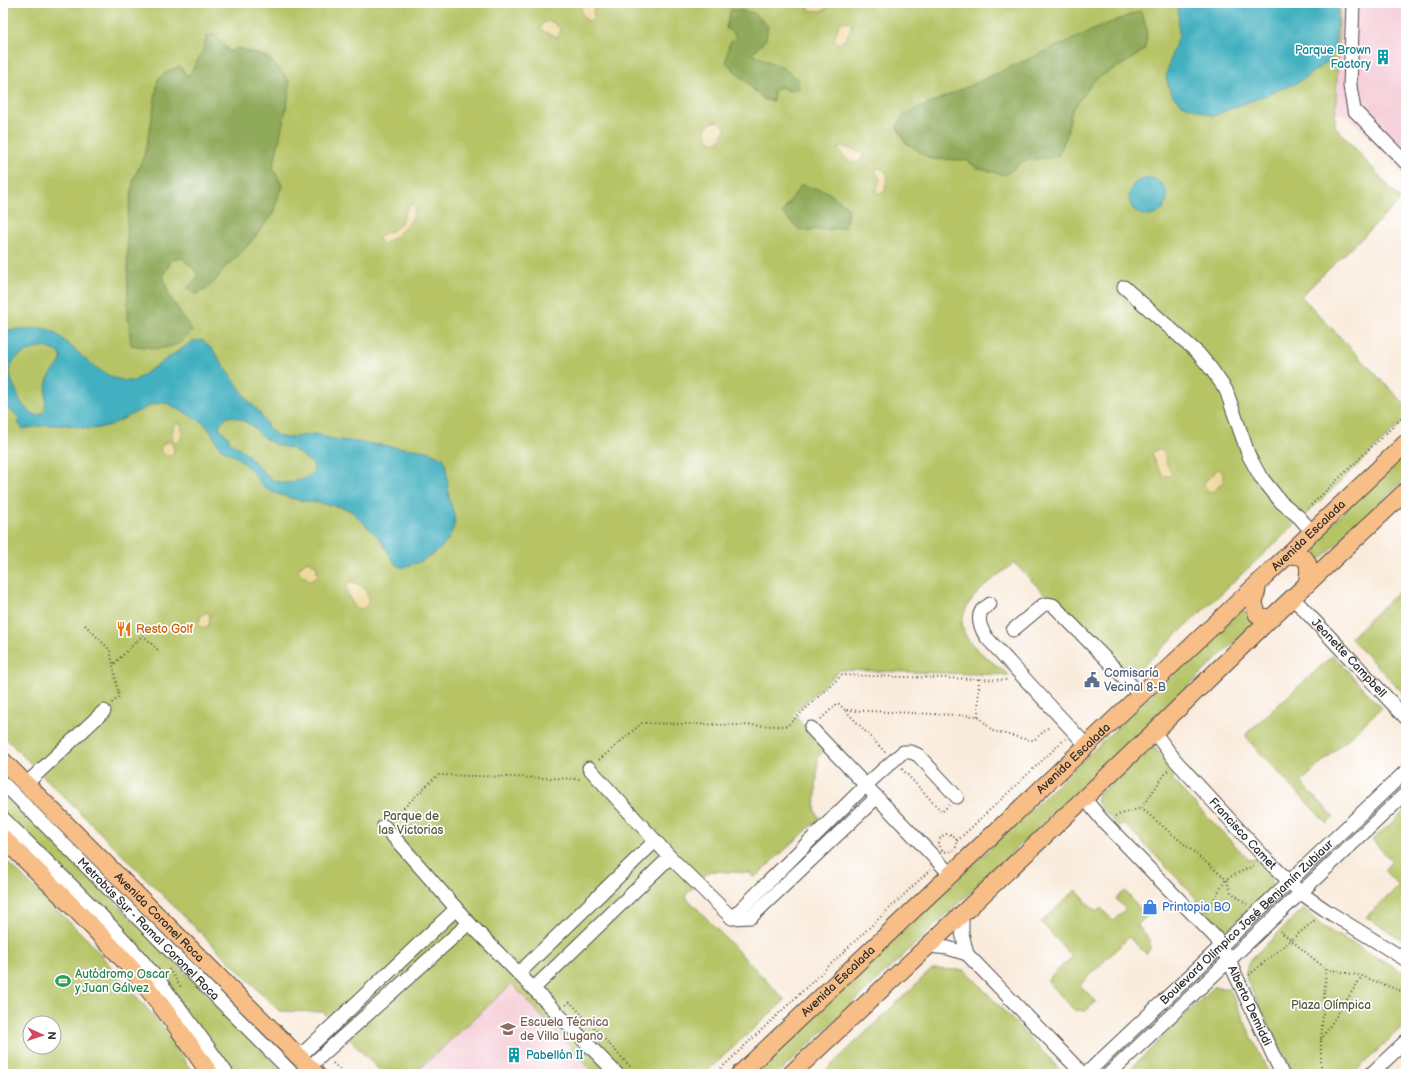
<svg xmlns="http://www.w3.org/2000/svg" width="1409" height="1077" font-family="'Balsamiq Sans',sans-serif">
  <rect width="100%" height="100%" fill="#fff"/>
  <filter id="ink" filterUnits="userSpaceOnUse"><feTurbulence type="fractalNoise" baseFrequency=".025" numOctaves="2"/><feDisplacementMap in="SourceGraphic" scale="8" xChannelSelector="R" yChannelSelector="G"/><feConvolveMatrix kernelMatrix="1 2 1 2 8 2 1 2 1" color-interpolation-filters="sRGB"/></filter>
  <filter id="wash" filterUnits="userSpaceOnUse"><feTurbulence type="fractalNoise" baseFrequency=".012" numOctaves="4" result="noise"/><feDisplacementMap in="SourceGraphic" scale="16" xChannelSelector="R" yChannelSelector="G"/><feGaussianBlur stdDeviation="0.9" result="paint"/><feColorMatrix in="noise" values="0 0 0 0 0 0 0 0 0 0 0 0 0 0 0 0 0 1.4 0 .05"/><feComposite in="paint" operator="in"/></filter>
  <g filter="url(#wash)">
    <rect width="100%" height="100%" fill="#f9ebdb"/>
    <path fill="#f6cfd9" d="M1340,3H1406V176L1347,115L1336,114Z
      M512,984L595,1074H414Z"/>
    <path fill="#b6c466" stroke="#707848" fill-rule="evenodd" d="M3,3H1340L1335,126L1401,200L1301,296L1406,406V419L1301,519L1129,679L1014,563C993,580 942,611 971,643C980,654 997,665 1009,675L840,670L793,714L825,749L818,757L815,812L820,818L754,878L750,873L710,871L685,896L785,1000L704,1074H595L512,984L414,1074H383L323,1012L279,1011L3,736Z
      M1406,453V478L1319,561L1306,548Z
      M1406,584V690L1403,693L1350,638Z
      M1242,609L1256,622L778,1074H753Z
      M1333,655L1381,708L1301,782L1334,817L1327,824L1247,739L1246,734Z
      M1154,747L1174,770L1173,781L1249,860L1257,859L1273,877L1272,886L1227,930L1222,931L1214,925L1196,908L1197,899L1126,825L1118,826L1098,804L1097,795Z
      M3,790L286,1074H231L3,812Z
      M1406,810V942L1366,917L1399,886L1384,870L1392,861L1372,840Z
      M3,858L87,939L164,1028L193,1074H3ZM30,1023H54V1047H30Z
      M1076,890L1096,912L1101,908L1113,921L1125,909L1116,899L1125,891L1147,916L1137,925L1150,939V949L1146,954L1129,937L1080,985L1096,1001L1086,1011L1074,1010L1047,980L1072,957L1041,922Z
      M1304,908L1322,926L1406,974V1023L1353,1074H1293L1247,981L1246,971L1249,961Z
      M932,969L965,970L1064,1074H822Z
      M1215,986L1230,990L1269,1074H1125Z"/>
    <path fill="#90aa5b" stroke="#5e6a43" d="M731,9L754,13L768,26L766,39L752,54L781,67L798,79L799,88L789,91L781,87L774,90L773,101L763,99L726,62L729,44L737,36L726,28Z
      M1140,11C1147,26 1149,34 1144,50L1127,62L1095,79L1072,110L1066,137L1058,156L1023,161L1005,175L977,168L966,160L931,159L905,142L897,127L905,114L931,103L1102,26Z
      M216,34L229,52L237,48L267,57L283,73L289,81V95L273,169L282,185L272,216L243,251L224,268L217,279L206,290L195,294L187,289L198,276L193,268L182,258L172,260L163,275L169,295L192,331L179,344L159,349L131,345L128,315L127,220L134,178L144,156L152,119L158,79L167,72L180,66L188,77L202,53L207,36Z
      M801,185L826,191L848,207L846,228H840L824,230H800L782,213Z"/>
    <path fill="#eeda9e" stroke="#8c8264" d="M586,3H600L596,9L593,10L594,17L592,20L588,21L581,14V8Z
      M808,3H825L827,4V8C821,12 816,11 809,10Z
      M549,21L554,23L561,30L558,37L545,32L540,28L543,23Z
      M846,21L852,24L849,32L847,34L848,37L839,44L834,40L836,32L840,23Z
      M719,121L726,128L721,139L715,143L709,140L705,133L706,127L712,122Z
      M841,146C848,148 856,150 862,153L863,157L857,163L849,161L838,150Z
      M878,168L884,170L887,174L885,192L878,194L876,190L880,179L875,170Z
      M413,204C423,215 392,242 382,244L379,240L378,237C382,233 387,233 393,230C402,226 404,214 408,206Z
      M178,423L182,425L181,439L178,442L174,441C170,435 172,427 178,423Z
      M168,441L172,444L174,449L173,454L168,456L163,454L160,449L164,443Z
      M1155,450H1161C1167,456 1164,458 1167,465C1169,469 1171,469 1172,474L1169,476H1164C1158,469 1154,463 1152,454Z
      M1220,469L1223,474V482L1214,491L1208,492L1204,486L1205,481L1212,476L1216,470Z
      M307,561L316,565L318,575L311,581L301,574L298,570L301,566Z
      M351,582C355,583 360,584 363,588C371,596 371,609 357,609C352,604 345,591 347,584Z
      M206,612L210,614L209,626L202,628L198,624L201,616Z"/>
    <path fill="#43b0c0" stroke="#376e76" fill-rule="evenodd" d="M1171,3H1338L1335,50L1330,60L1299,82L1213,116L1182,104L1173,96L1169,88L1166,77L1172,53L1179,36L1178,7Z
      M1129 197a19 19 0 1 1 38 0a19 19 0 1 1-38 0Z
      M42,328C54,330 57,334 66,342C85,358 107,383 134,381L193,341L202,340L213,350L250,403L257,409L269,428L278,436L287,438L315,434L333,439L428,451L443,458L446,465L449,499L455,516L454,526L449,538L440,549L431,556L419,562L404,567H400L395,564L380,539L351,511L344,508L330,505L294,499L272,492L263,486L252,471L238,458L220,448L211,432L204,423L167,403L153,404L111,425L99,428L89,429L66,425H47L23,429L19,424L18,416L13,412L9,410L3,401V330ZM41,347C47,347 50,349 56,351C70,359 51,371 48,379C45,389 46,400 45,410L41,414L35,415C22,407 20,402 15,388C13,384 10,378 10,373C8,357 29,351 41,347ZM231,416L242,420L251,425L264,438L274,444L293,449L313,464L314,469L312,475C297,482 279,488 266,475C260,469 255,462 249,456C243,450 236,446 229,441V438L219,427C221,421 225,418 231,416Z"/>
  </g>
  <g filter="url(#ink)">
    <g fill="none" stroke-linecap="round" stroke-linejoin="round">
      <defs>
        <g id="minor">
          <path d="M1353,3L1350,86L1354,110L1406,163"/>
          <path d="M1124,287L1198,353L1212,370L1226,390L1249,456L1260,476L1281,502L1299,517L1312,532"/>
          <path id="s1" d="M1293,598L1406,718"/>
          <path d="M990,604C988,606 984,608 982,610C976,619 982,631 987,638L1087,746"/>
          <path d="M1013,630L1043,605L1048,604L1053,605L1141,695"/>
          <path d="M811,728L951,875"/>
          <path id="s2" d="M1154,732L1175,760L1266,859L1301,893L1327,911L1406,960"/>
          <path d="M589,768L670,857"/>
          <path id="s3" d="M3,783L293,1074"/>
          <path d="M26,784L104,711"/>
          <path id="s4" d="M1084,798L1102,820L1216,938L1229,961L1282,1074"/>
          <path d="M3,818C49,864 97,908 139,957C171,994 199,1034 227,1074"/>
          <path d="M384,826L469,923L617,1074"/>
          <path d="M962,914V933L967,954"/>
          <path d="M732,918L751,917L877,797"/>
          <path d="M928,946L948,948L967,954L1083,1074"/>
          <path d="M519,973L655,841"/>
          <path d="M534,988L670,857L732,918L866,785L903,752H911L918,755L957,797"/>
          <path d="M299,1057L457,908"/>
          <path d="M309,1067L469,923"/>
          <path id="s5" d="M1086,1074L1406,771"/>
          <path d="M1109,1074L1406,793"/>
          <path d="M1371,1074L1406,1041"/>
        </g>
        <g id="major">
          <path d="M1289,555C1311,555 1310,566 1307,584"/>
          <path d="M1258,584L1254,603L1257,614L1262,617L1271,618"/>
          <path id="s6" d="M3,761L316,1074"/>
          <path d="M3,838C46,880 90,922 130,967C159,1001 185,1037 210,1074"/>
          <path id="s7" d="M740,1074L1406,443"/>
          <path d="M791,1074L962,914L1154,732L1271,618L1406,491"/>
        </g>
      </defs>
      <use href="#minor" stroke="#4a4845" stroke-width="15"/>
      <use href="#major" stroke="#4a4845" stroke-width="19"/>
      <path stroke="#4a4845" stroke-width="2" stroke-dasharray="1 3" stroke-linecap="butt" d="M1308,508L1406,414
        M85,625L110,650L113,665
        M112,703L119,697L113,665L143,635L160,652
        M978,716L979,679
        M821,719L838,703L845,710
        M885,752L845,710L978,716L993,731L1029,740H1034L1050,726
        M599,760L642,723L787,726L842,675L1009,680
        M902,769L942,812L949,805
        M1141,808L1226,879L1231,892L1247,904
        M1115,816L1141,808L1168,770
        M392,819L438,775L582,779
        M939 843a9 9 0 1 1 18 0a9 9 0 1 1-18 0Z
        M957,841L1065,739
        M1206,912L1226,879L1255,865
        M1280,931L1326,969L1362,976L1406,993
        M169,969L181,987
        M1249,975L1316,919
        M566,1005L570,1002L637,1074
        M1321,1040L1362,976
        M333,1063L345,1074
        M715,1074L930,870
        M1321,1074V1041L1326,969"/>
      <use href="#minor" stroke="#fff" stroke-width="13"/>
      <use href="#major" stroke="#f7be88" stroke-width="17"/>
    </g>
  </g>
  <defs>
    <symbol id="building-bare" viewBox="-9 -9 18 18"><path d="M-4-6H4V6H1V3H-1V6H-4ZM-2.5-4.3h1.7v1.8h-1.7ZM.8-4.3h1.7v1.8H.8ZM-2.5-1h1.7V.8h-1.7ZM.8-1h1.7V.8H.8Z" fill="#0f9aa8" stroke="#fff" stroke-width="2.5" paint-order="stroke"/></symbol>
    <symbol id="restaurant-bare" viewBox="-9 -9 18 18"><path d="M-5-6h1v4h1v-4h1v4h1v-4h1v5L-1.5 .5V6h-2V.5L-5-1ZM5-6V6H3V1.5H1.5Q1.5-4 5-6Z" fill="#e8710a" stroke="#fff" stroke-width="2.5" paint-order="stroke"/></symbol>
    <symbol id="civic-bare" viewBox="-9 -9 18 18"><path d="M-.6-6.5H3V-4.5H.6V-3L4-1V1h2V6H-6V1h2V-1L-.6-3ZM-1.2 2.5V6h2.4V2.5Z" fill="#5c6f8a" stroke="#fff" stroke-width="2.5" paint-order="stroke"/></symbol>
    <symbol id="shop-bare" viewBox="-9 -9 18 18"><path d="M-5-2.5h2.3a2.7 3.5 0 0 1 5.4 0H5L5.5 6h-11ZM-1.5-2.5h3a1.5 2.3 0 0 0-3 0Z" fill="#3f7fe0" stroke="#fff" stroke-width="2.5" paint-order="stroke"/></symbol>
    <symbol id="stadium-bare" viewBox="-9 -9 18 18"><path d="M0-5a6.5 5 0 1 0 0 10a6.5 5 0 1 0 0-10ZM-3.5-1.8h7v3.6h-7Z" fill="#2e9e5b" stroke="#fff" stroke-width="2.5" paint-order="stroke"/></symbol>
    <symbol id="school-bare" viewBox="-9 -9 18 18"><path d="M0-5L7-2L0 1L-7-2ZM-4 1L0 2.5L4 1V4Q0 6-4 4Z" fill="#8d6e63" stroke="#fff" stroke-width="2.5" paint-order="stroke"/></symbol>
  </defs>
  <g fill-rule="evenodd">
    <use href="#building-bare" x="1372" y="46" width="22" height="22"/>
    <use href="#restaurant-bare" x="113" y="618" width="22" height="22"/>
    <use href="#civic-bare" x="1081" y="669" width="22" height="22"/>
    <use href="#shop-bare" x="1139" y="896" width="22" height="22"/>
    <use href="#stadium-bare" x="52" y="970" width="22" height="22"/>
    <use href="#school-bare" x="497" y="1018" width="22" height="22"/>
    <use href="#building-bare" x="503" y="1044" width="22" height="22"/>
  </g>
  <g text-anchor="middle" dominant-baseline="central" stroke-width="3.5" stroke-linejoin="round" paint-order="stroke">
    <g font-size="12" fill="#0d838f" stroke="#fff" text-anchor="end">
      <text x="1371" y="50">Parque Brown<tspan x="1371" dy="14">Factory</tspan></text>
      <text x="526" y="1055" text-anchor="start">Pabellón II</text>
    </g>
    <g font-size="12" fill="#2b2b2b" stroke="#fff">
      <text stroke="none"><textPath href="#s7" startOffset="783">Avenida Escalada</textPath></text>
      <text stroke="none"><textPath href="#s1" startOffset="82">Jeanette Campbell</textPath></text>
      <text stroke="none"><textPath href="#s7" startOffset="459">Avenida Escalada</textPath></text>
      <text stroke="none"><textPath href="#s2" startOffset="135">Francisco Camet</textPath></text>
      <text stroke="none"><textPath href="#s6" startOffset="221">Avenida Coronel Roca</textPath></text>
      <text stroke="none"><textPath href="#s5" startOffset="221">Boulevard Olímpico José Benjamín Zubiaur</textPath></text>
      <text stroke="none"><textPath href="#s3" startOffset="206">Metrobús Sur - Ramal Coronel Roca</textPath></text>
      <text stroke="none"><textPath href="#s7" startOffset="135">Avenida Escalada</textPath></text>
      <text stroke="none"><textPath href="#s4" startOffset="268">Alberto Demiddi</textPath></text>
    </g>
    <g font-size="12" fill="#c56008" stroke="#fff" text-anchor="start">
      <text x="136" y="629">Resto Golf</text>
    </g>
    <g font-size="12" fill="#4e5e75" stroke="#fff" text-anchor="start">
      <text x="1104" y="673">Comisaría<tspan x="1104" dy="14">Vecinal 8-B</tspan></text>
    </g>
    <g font-size="12" fill="#55593d" stroke="#fff">
      <text x="411" y="816">Parque de<tspan x="411" dy="14">las Victorias</tspan></text>
      <text x="1331" y="1005">Plaza Olímpica</text>
    </g>
    <g font-size="12" fill="#366cbe" stroke="#fff" text-anchor="start">
      <text x="1162" y="907">Printopia BO</text>
    </g>
    <g font-size="12" fill="#27864d" stroke="#fff" text-anchor="start">
      <text x="75" y="974">Autódromo Oscar<tspan x="75" dy="14">y Juan Gálvez</tspan></text>
    </g>
    <g font-size="12" fill="#785e54" stroke="#fff" text-anchor="start">
      <text x="520" y="1022">Escuela Técnica<tspan x="520" dy="14">de Villa Lugano</tspan></text>
    </g>
  </g>
  <rect width="1409" height="1077" fill="none" stroke="#fff" stroke-width="16"/>
  <g transform="translate(42 1035) rotate(93)"><circle r="19" fill="#ffffff" stroke="#aaaaaa"/>
  <path d="M0-3L7 15L0 10L-7 15Z" fill="#d1495b"/>
  <text y="-6" font-size="11" font-weight="bold" text-anchor="middle" fill="#2b2b2b">N</text>
  </g>
</svg>
